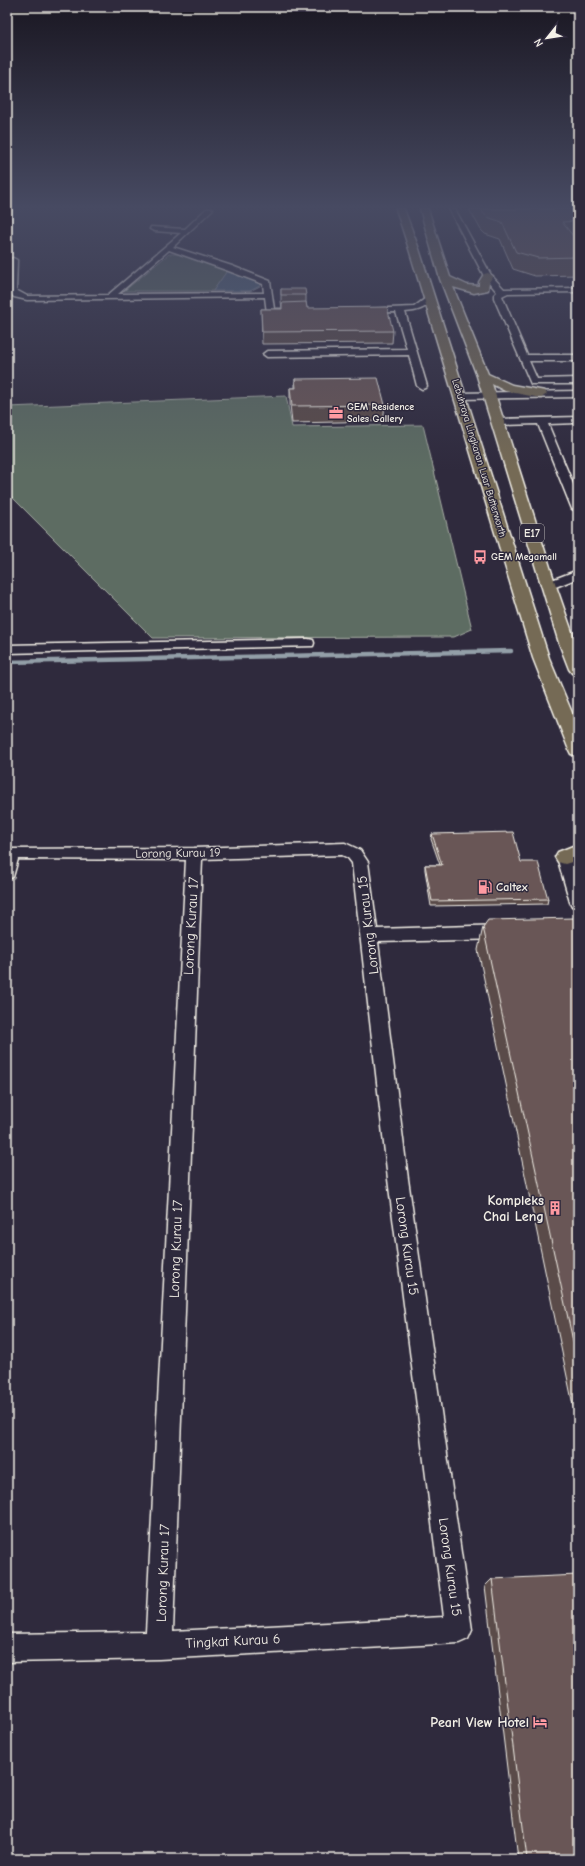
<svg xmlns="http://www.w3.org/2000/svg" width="585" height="1866" font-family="'Comic Neue',sans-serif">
  <rect width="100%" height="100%" fill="#2f2a3d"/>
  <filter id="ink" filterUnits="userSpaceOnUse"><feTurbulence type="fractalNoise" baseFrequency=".025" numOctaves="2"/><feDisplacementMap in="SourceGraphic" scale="8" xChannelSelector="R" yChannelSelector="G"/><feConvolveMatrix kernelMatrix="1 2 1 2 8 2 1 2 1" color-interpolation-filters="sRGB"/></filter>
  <g filter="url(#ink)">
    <path fill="#5d6c62" stroke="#a8aea5" d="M169,254H178L227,271L213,291H124Z
      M286,396L292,427L423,425L472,629L454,637L153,638L7,492L8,407Z"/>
    <path fill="#52687d" stroke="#939fa8" d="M227,271L260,284V286L250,291H213Z"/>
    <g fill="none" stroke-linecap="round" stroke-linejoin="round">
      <path stroke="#939fa8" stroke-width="4.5" d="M7,662L511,651"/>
      <defs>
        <path id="street" d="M206,209H213L173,247L232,266L270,281L274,309H290L294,311L293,313H267L265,297L27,300L14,297L8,291L9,260L13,258L17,260L16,290L27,296L108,295L181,233L154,231L150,229L151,227L185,229ZM169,250L226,270L263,284L264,293L118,294Z
          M449,209H455L491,275L504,289L578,288V292L508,293L502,296L527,355H578V361H529L537,379L578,378V384H531L494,298V295L497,292L484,276Z
          M426,298H429L433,300C425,309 417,311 405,312L427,386L425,388L422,389L417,386L409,355L267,357L263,354L267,351L407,349L396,312L364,313L360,311L364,309L414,307Z
          M578,391V397L460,399L455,396L460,393Z
          M578,417V423L548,424L578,496V512L572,509L538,424L498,425L493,422L498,419Z
          M578,570V578L548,590L542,586L544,583Z
          M308,639L313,640L314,643L313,646L7,653V645Z
          M345,843L360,850L368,862L377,929L504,925L510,927L512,932L510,937L504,939L378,942L408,1179L472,1630L468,1639L459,1643L159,1659L7,1662V1634L146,1632L186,860L18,859L13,877L7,879V849L194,848ZM342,855L348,858L352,863L388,1179L444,1617L173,1631L202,859Z
          M565,851L571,853C580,870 578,890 578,908L572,906L570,902L557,857L559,853Z"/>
        <path id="highway" d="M396,209H404L419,249L549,658L578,727V756L571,754L569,750L533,658L409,249Z
          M420,209H428L450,277L467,285L479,286V282L484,274L488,273L493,276L489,282L488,290L474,293L453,287L488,374L512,385L545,391L547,394L541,398L505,391L492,384L556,586L578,649V674L572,673L569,669L559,643L477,376L440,279Z
          M578,844V860L565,864L558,862L555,857L558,852Z"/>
      </defs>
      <use href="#street" stroke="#f4f1e8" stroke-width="3"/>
      <use href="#highway" stroke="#f4f1e8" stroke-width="3"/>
      <use href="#street" fill="#2f2a3d" fill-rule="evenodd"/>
      <use href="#highway" fill="#756b55" fill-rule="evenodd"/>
    </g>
    <path fill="#5a4b4a" stroke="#f4f1e8" d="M469,209H578V238H575L578,257V275L535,276L513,269L500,239L485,234L481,230Z
      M281,289L306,295V302L307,308L393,331L392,343L262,344L261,309H282L281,301Z
      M295,379L385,405L383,421L292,423L290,404V388H295Z
      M432,834L521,862L548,899L547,904L431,906L425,870V865H440L431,839Z
      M483,927L578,934V1429L478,950Z
      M492,1579L578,1859H518L485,1586Z"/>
    <path fill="#695756" stroke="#f4f1e8" d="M481,209H578V221L562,222L578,242V257L538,258L516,252L502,222L487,217L483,213Z
      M281,289H305L306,295H281Z
      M306,302L307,308L387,307L393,331L262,332L261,309H282V303Z
      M378,378L385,405L292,406L290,388H296L295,379Z
      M513,832L521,862H538L548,899L432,901L425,865H442L432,834Z
      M574,918L578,934V1364L483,927L488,920Z
      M578,1575V1859H527L492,1579Z"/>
  </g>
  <linearGradient id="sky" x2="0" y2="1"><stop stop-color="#1a1722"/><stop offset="0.44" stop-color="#474a62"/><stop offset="1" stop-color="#474a62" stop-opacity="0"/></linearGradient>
  <rect width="585" height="470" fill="url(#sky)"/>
  <defs>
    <symbol id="office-bare" viewBox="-9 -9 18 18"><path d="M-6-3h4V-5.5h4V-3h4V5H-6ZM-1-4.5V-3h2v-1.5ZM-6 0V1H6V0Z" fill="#ff9aa2" stroke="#2f2a3d" stroke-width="2.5" paint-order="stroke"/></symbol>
    <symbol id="bus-bare" viewBox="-9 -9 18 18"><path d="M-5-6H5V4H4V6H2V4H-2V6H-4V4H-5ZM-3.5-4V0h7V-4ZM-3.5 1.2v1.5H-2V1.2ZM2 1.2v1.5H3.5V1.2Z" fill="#ff9aa2" stroke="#2f2a3d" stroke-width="2.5" paint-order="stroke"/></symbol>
    <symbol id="fuel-bare" viewBox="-9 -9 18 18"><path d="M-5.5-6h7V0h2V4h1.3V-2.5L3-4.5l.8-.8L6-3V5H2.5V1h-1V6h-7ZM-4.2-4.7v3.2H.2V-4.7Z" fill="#ff9aa2" stroke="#2f2a3d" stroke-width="2.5" paint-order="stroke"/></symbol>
    <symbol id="building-bare" viewBox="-9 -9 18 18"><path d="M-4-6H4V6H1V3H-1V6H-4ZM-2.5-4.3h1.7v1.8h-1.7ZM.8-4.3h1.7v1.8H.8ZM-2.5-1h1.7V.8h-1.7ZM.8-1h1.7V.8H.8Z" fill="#ff9aa2" stroke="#2f2a3d" stroke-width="2.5" paint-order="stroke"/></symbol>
    <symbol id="hotel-bare" viewBox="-9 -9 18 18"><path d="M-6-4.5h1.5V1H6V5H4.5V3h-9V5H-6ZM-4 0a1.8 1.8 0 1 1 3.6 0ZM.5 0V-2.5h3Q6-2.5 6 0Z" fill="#ff9aa2" stroke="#2f2a3d" stroke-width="2.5" paint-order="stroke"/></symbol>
  </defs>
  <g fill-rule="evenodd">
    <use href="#office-bare" x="326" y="403" width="20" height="20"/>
    <use href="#bus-bare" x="470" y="547" width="20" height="20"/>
    <use href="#fuel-bare" x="475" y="877" width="20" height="20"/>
    <use href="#building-bare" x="545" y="1198" width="20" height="20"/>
    <use href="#hotel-bare" x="530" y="1712" width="20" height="20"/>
  </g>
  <g text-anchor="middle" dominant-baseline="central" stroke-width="3" stroke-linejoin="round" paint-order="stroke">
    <g font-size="10" font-weight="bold" fill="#f4f1e8" stroke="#2f2a3d" text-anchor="start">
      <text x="347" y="407">GEM Residence<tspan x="347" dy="12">Sales Gallery</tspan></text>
      <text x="491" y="557">GEM Megamall</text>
    </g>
    <g font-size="10" fill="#f4f1e8" stroke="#2f2a3d">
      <text transform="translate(479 458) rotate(73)">Lebuhraya Lingkaran Luar Butterworth</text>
    </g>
    <rect fill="#2f2a3d" stroke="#b9b5b5" stroke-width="1" x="520" y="524" width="24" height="18" rx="3"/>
    <g font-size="11" font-weight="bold" fill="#f4f1e8">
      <text x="532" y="533">E17</text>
    </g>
    <g font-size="12" fill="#f4f1e8" stroke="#2f2a3d">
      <text transform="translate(178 853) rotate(-1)">Lorong Kurau 19</text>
    </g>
    <g font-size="12" font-weight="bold" fill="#f4f1e8" stroke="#2f2a3d" text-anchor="start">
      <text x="496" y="887">Caltex</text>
    </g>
    <g font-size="14" fill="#f4f1e8" stroke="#2f2a3d">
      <text transform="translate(368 925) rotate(-97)">Lorong Kurau 15</text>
      <text transform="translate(191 926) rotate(-87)">Lorong Kurau 17</text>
      <text transform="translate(407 1246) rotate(82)">Lorong Kurau 15</text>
      <text transform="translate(176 1249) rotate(-88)">Lorong Kurau 17</text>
      <text transform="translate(450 1567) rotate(82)">Lorong Kurau 15</text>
      <text transform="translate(163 1573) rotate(-88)">Lorong Kurau 17</text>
      <text transform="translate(233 1641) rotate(-3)">Tingkat Kurau 6</text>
    </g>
    <g font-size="14" font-weight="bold" fill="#f4f1e8" stroke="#2f2a3d" text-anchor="end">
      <text x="544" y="1200">Kompleks<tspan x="544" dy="16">Chai Leng</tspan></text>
      <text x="529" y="1722">Pearl View Hotel</text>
    </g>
  </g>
  <rect width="585" height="1866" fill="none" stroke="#2f2a3d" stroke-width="24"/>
  <rect x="12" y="12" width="561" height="1842" fill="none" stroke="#f4f1e8" stroke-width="1.5" filter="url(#ink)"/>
  <g transform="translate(547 38) rotate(240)" stroke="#2f2a3d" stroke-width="3" paint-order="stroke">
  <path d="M0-3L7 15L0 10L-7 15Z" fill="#f4f1e8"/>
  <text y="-6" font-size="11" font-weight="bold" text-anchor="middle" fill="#f4f1e8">N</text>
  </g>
</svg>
